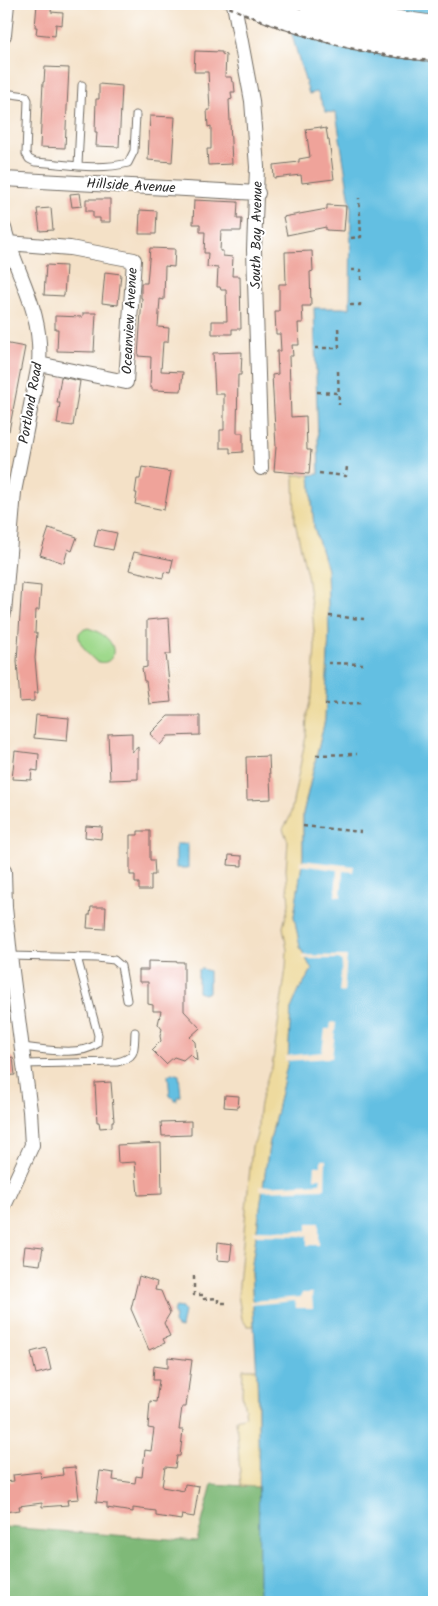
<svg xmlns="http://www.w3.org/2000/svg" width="438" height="1606" font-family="Kalam,sans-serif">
  <rect width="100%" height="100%" fill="#fff"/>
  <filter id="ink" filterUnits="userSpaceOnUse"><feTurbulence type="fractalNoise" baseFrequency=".02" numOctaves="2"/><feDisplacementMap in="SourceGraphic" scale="10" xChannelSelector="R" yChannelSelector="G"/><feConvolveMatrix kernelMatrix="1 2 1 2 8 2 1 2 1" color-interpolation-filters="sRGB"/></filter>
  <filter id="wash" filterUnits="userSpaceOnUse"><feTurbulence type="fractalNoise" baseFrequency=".0096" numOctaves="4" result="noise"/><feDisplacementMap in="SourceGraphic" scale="20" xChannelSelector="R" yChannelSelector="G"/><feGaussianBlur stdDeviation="1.12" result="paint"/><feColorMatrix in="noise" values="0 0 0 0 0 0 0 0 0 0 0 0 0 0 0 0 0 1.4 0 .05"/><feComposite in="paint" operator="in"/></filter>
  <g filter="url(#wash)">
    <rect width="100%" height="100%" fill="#f4e1c7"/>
    <path fill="#9fd98c" stroke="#65825c" d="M88,628C134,642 107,682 86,651C82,645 78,641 79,633L82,630Z"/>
    <path fill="#7fb978" stroke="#557252" d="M212,1484L259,1487V1602H4V1527L197,1541Z"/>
    <path fill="#eeda9e" stroke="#8c8264" d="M294,475H310L314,527L327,569L329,633L325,720L303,813V858L294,916L300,947L312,970L299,990L291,1009L288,1061L269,1146L251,1271L254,1326H247L242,1319L238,1295L252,1146C260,1134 257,1124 259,1111C260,1098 266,1084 269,1072L272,1067L286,968L287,950L283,927L289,904L286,870L288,841L283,829L290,817L306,736L307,714L312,694L315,646L313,619L307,575L295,522Z
      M243,1369H257L259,1487L241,1486L236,1419L246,1416L242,1394Z"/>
    <path fill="#64bfe2" stroke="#487586" d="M288,4H434V1602H259L258,1394L251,1271L269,1146L288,1061L291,1009L299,990L312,970L300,947L294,916L303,858V814L325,720L329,633L327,569L314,527L310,475L319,474L314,308H350L351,208L336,113L326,112L317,92L309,94L291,32Z
      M176,844H188V868H176Z
      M202,969L209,971V992L204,994L198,992V970Z
      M172,1073L179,1075L181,1096L177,1097V1100H174L173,1098L170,1096L168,1075Z
      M176,1307L182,1308L184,1312L181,1328L177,1327L174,1323L175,1316L173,1311Z"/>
    <path fill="#f4e1c7" d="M300,860L354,866L353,872L343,871L341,897L335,896L337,870L299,865Z
      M301,955L347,956L344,993L339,992L342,962L339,959H303Z
      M331,1022L336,1023L332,1058L285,1061V1056L322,1052L325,1029H330Z
      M321,1160H326L325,1189L260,1191V1186L320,1183L321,1178H314L315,1166H321Z
      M307,1223H319V1245H307V1236L253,1235L254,1230L307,1231Z
      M302,1293H312L313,1308H296L295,1301L250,1305V1301L301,1297Z"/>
    <g id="blocks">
      <path fill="#efa39a" d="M37,4H52L51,12L63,13L62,25L56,24L55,36L36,34L37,27H35Z
        M195,51L222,52V54L226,55L225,77H231L232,82H234L235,92H231L232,99L229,100L232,164L208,165L207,149H211V126L208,127L207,110H210L208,72H194Z
        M45,67L69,68L65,148L40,147L43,82H44Z
        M99,84L122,86L119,147L96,146L97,132H95L96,99H99Z
        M150,116L175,117L172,162L148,160Z
        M321,127V129L326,128L328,140H329L334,179L302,183L301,175L274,178L273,165L299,162V159L310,157L306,129Z
        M80,193L82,206L72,207L70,194Z
        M86,199H110V222H100V218H93V211H86Z
        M194,200L238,202L237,219H242L241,231H221L220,251H223V256L233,257L232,276H240L241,329H232V334H212V321H227L226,290H221L220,287H217L218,268L207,267L208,253H204L205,232H200V224H193Z
        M327,205L346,206L344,231L326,230V227L287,235L283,217L327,209Z
        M51,208L53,230L40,231L37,209Z
        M140,210L157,211L156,234H139Z
        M150,248L175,249L174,267L165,266L164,300L160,299L158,327L169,328L168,342H163L161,371L183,372L181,391L152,390V387H150L151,357L138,356L142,298H141V283H147Z
        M312,251L313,271L310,272L311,306H302L303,323H298L299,345H292L293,356H289L291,417L306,416L307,450H311L309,474L274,471L276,447L272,375L278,374L277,351H281L280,334H276L275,311H279V284H286L285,252Z
        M46,265L66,266L64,296L44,295Z
        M105,272L121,274L118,305L102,303Z
        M83,313H96L94,352L57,351L58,329H55V316L83,317Z
        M4,343L25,347L9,431L4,430Z
        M242,352L241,375H238L237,429V433H243V452L230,453V448H220V430H224V394H215L213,353Z
        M61,377L80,381L73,426L57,424L60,403H57Z
        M142,467L171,472L164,510L135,504L137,493H135L137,479H140Z
        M49,528L77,537L72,551L68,549L64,563L40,555Z
        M98,529L117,533L113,550L94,546Z
        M134,552L173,560L170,573L164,572L163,578L129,570Z
        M22,584L41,586L39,610H36L35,633H37L35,658L38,693H34V701L20,702L17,661Z
        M169,618L171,654H166L171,702L149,704L146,681H144L142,668L147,667V620Z
        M36,715L69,718L67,741L34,738Z
        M168,716H200V735L168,736L160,745L150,734Z
        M132,733V752L138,747V779L110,780L108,734Z
        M15,751L39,754L38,771L32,770L31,780L12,779Z
        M269,756L271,799L247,800L246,757Z
        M86,826L102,827L101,839L85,837Z
        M138,831H150V860H154L155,875H151V890H139V883H135V875H130V835H138Z
        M229,855L242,856V866L228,865Z
        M91,907H106L105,929L87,928L88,915H90Z
        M148,961L184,962V1011L200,1028L190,1037L195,1042L197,1061L190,1054L183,1060L174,1057L166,1064L152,1050L161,1041L160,1036L162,1029L158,1024L161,1011H153V1005L148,1004V982H139V970H148Z
        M13,1057L15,1075L4,1076V1059Z
        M111,1082L114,1121H112V1127L100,1128L99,1122H97L95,1083Z
        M225,1095L239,1096L238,1108L224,1107Z
        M191,1121V1135L162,1136L161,1122Z
        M161,1143L162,1194L138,1195L135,1162L118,1163L117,1145Z
        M218,1242L232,1244L230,1261L217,1260Z
        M25,1246L43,1248L40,1265L23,1263Z
        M139,1276L157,1282L155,1290L161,1291L170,1313L164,1323L170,1336L163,1339L165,1343L149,1350L131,1309Z
        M46,1348L51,1370L36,1374L31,1352Z
        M168,1357L192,1360L186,1407H182L179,1430H183L180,1456H177L175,1468L165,1467L162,1487L184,1491L185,1484L199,1486L194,1517L182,1515L181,1520L156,1516V1511L133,1508V1512L107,1508V1503L96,1502L100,1471L114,1473L113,1480L135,1483L136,1476L142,1477L145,1450L151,1451L154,1429L148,1428L150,1401L156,1402L159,1380H153L154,1366L168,1368Z
        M75,1467L79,1499L67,1500L68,1505L42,1507V1503L19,1506L20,1510L4,1512V1482L14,1481L13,1475L40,1472L41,1478L63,1475L62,1468Z"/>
    </g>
  </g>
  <g filter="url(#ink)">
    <use href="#blocks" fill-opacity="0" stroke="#716b62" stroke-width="1"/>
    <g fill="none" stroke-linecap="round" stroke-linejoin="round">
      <defs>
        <path id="lane" d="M4,93L26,96L28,100L26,154L29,159L35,162C65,164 98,171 128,163L134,151L136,115
          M78,165L82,85
          M10,956L97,958L114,960L121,966L127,1000
          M22,1047C43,1049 79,1057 97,1044L98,1035L77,957
          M24,1064L117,1062C137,1058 134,1049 135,1032"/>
        <path id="street" d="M234,4L252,101L257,167L254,250L261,468
          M4,35L7,4
          M4,179L258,193
          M4,228C17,277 43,310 39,364L14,492L4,613
          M8,243L70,248L134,260L126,382L39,364
          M4,871L5,907L10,956L30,1111L32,1145L4,1206"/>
        <path id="highway" d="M252,4C309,27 372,45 434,49
          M312,4L377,20L434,28"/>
      </defs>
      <use href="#lane" stroke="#716b62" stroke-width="9"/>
      <use href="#street" stroke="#716b62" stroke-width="16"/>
      <use href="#highway" stroke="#716b62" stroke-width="26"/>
      <path stroke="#716b62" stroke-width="2.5" stroke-dasharray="4 4" stroke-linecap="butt" d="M351,238L361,237L359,198
        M351,270H361V284
        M350,305H360V301
        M315,348H339L338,326
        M338,371L339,405
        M317,392L338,393
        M319,473L346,476L347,466
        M329,616L364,619
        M328,663L363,664
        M325,704L364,703
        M316,755L357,754
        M303,826L361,832
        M194,1276V1295H204V1299L218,1298V1303H228"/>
      <use href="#lane" stroke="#fff" stroke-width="7"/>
      <use href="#street" stroke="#fff" stroke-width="14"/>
      <use href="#highway" stroke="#fff" stroke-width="24"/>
      <path stroke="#716b62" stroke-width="2.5" stroke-dasharray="4 4" stroke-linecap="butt" d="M222,4C289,34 361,56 434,61"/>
    </g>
  </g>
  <g text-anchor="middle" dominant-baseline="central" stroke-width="4" stroke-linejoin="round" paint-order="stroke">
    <g font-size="14" fill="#2b2b2b" stroke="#fff">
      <text transform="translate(131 186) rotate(3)">Hillside Avenue</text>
      <text transform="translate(257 235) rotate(-89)">South Bay Avenue</text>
      <text transform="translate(130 321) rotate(-87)">Oceanview Avenue</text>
      <text transform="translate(31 403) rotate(-80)">Portland Road</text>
    </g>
  </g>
  <rect width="438" height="1606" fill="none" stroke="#fff" stroke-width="20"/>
</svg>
